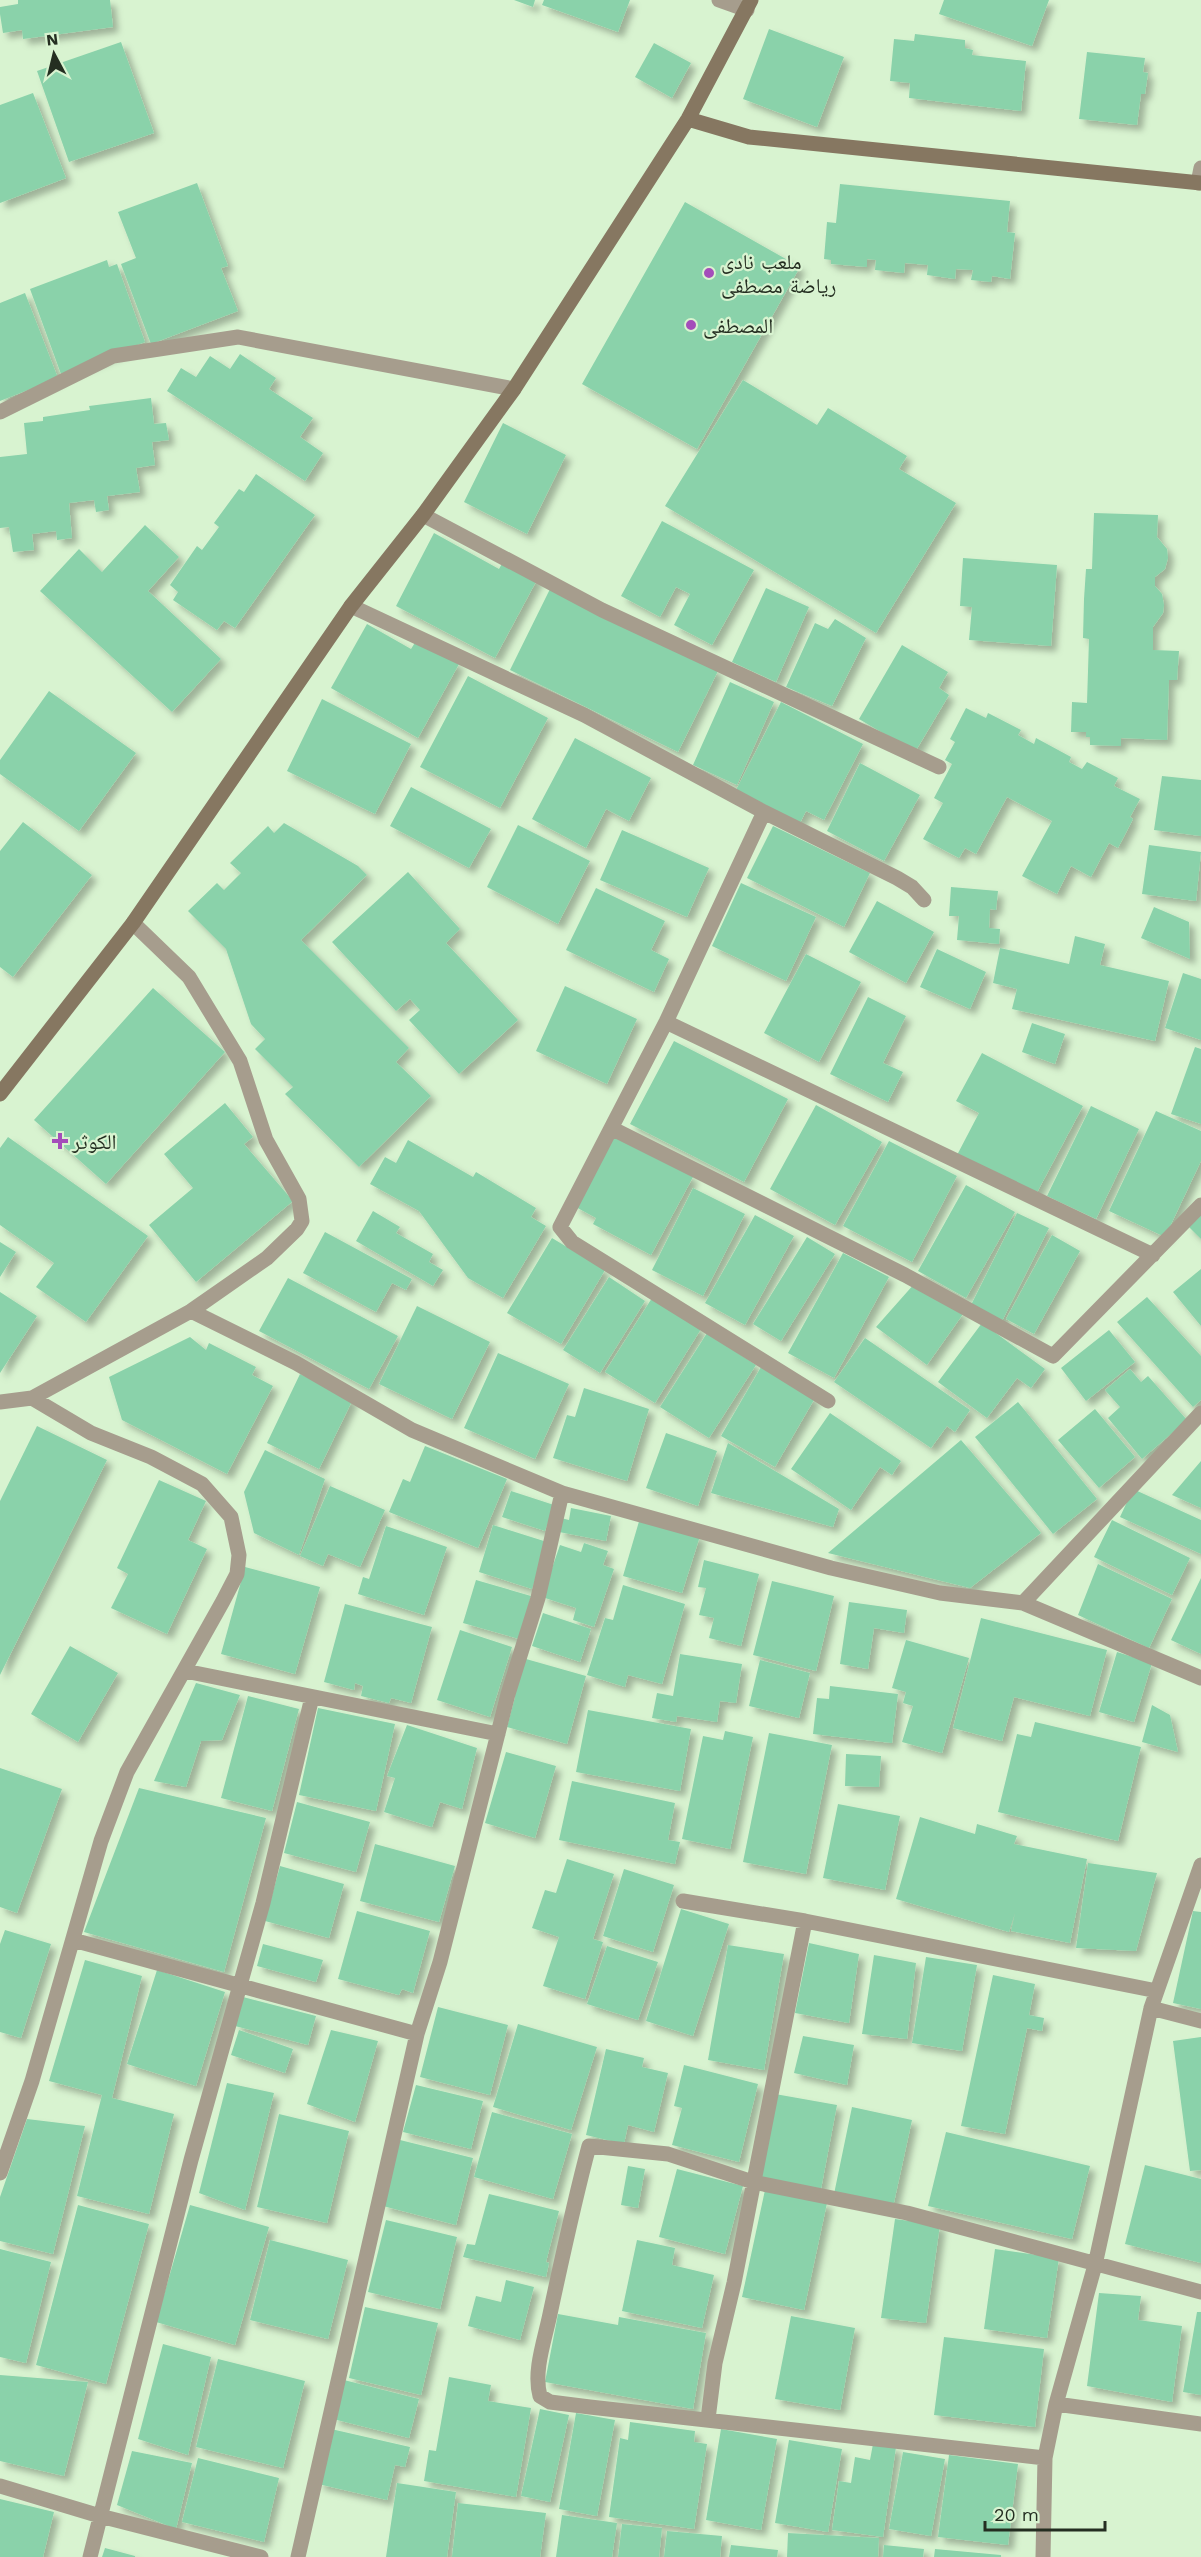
<svg xmlns="http://www.w3.org/2000/svg" width="1201" height="2557" font-family="'Work Sans','Noto Naskh Arabic',sans-serif">
  <defs>
    <filter id="shadow"><feDropShadow dx="5.5" dy="5.5" stdDeviation="3" flood-color="#0004"/></filter>
  </defs>
  <rect width="100%" height="100%" fill="#d8f3d0"/>
  <path fill="#8ad2aa" filter="url(#shadow)" d="M18,0H110L113,27L23,39L22,30L3,33L0,14V7L18,4Z
    M514,0H535L533,7Z
    M544,0H630L618,32L542,5Z
    M944,0H1049L1032,46L939,14Z
    M769,29L844,57L817,127L743,99Z
    M915,34L965,40V48L973,50L972,55L1026,61L1021,111L909,98L910,83L890,81L894,39L914,41Z
    M121,42L154,133L69,162L37,71Z
    M654,43L691,63L672,98L635,77Z
    M1087,52L1145,58L1143,72L1148,73L1145,94H1141L1137,125L1079,119Z
    M33,93L66,178L0,203V105Z
    M197,183L228,266L221,268L238,311L151,344L121,264L136,258L118,212Z
    M840,184L1010,201L1007,232L1015,233L1010,279L992,276L991,282L971,280L973,270L956,269L955,279L927,275L928,265L905,263L904,273L875,270L876,260L867,259V267L831,264V260L824,259L827,222L836,223Z
    M685,202L800,267L697,449L582,384Z
    M107,260L109,267L117,264L145,342L61,374L30,289Z
    M25,293L58,378L0,401V303Z
    M240,354L276,378L269,389L313,418L300,437L323,453L305,481L167,391L181,368L196,377L210,356L230,369Z
    M743,380L817,425L828,408L907,456L899,469L956,503L876,633L665,506Z
    M151,398L154,424L166,423L169,440L152,442L155,465L136,468L140,492L107,496L109,510L96,512L94,500L69,503L72,538L57,540L56,531L32,534L34,550L13,552L9,527L0,528V457L27,454L24,423L43,421V417L90,410L89,406Z
    M503,423L566,455L527,534L464,502Z
    M256,474L315,515L235,628L224,621L217,630L173,600L178,592L170,585L197,546L202,550L219,527L214,523L239,489L244,492Z
    M1094,513L1158,515L1157,537L1167,549L1168,558L1165,569L1155,577V586L1162,594L1164,605L1163,613L1153,627V650L1179,651L1177,680H1169L1167,740L1121,738V746L1090,745V737H1086V732H1071L1072,702L1087,703L1089,639L1083,638L1084,599L1086,569H1092Z
    M662,521L754,570L712,645L674,625L690,594L676,587L660,617L621,596Z
    M145,525L179,557L148,591L221,659L172,712L40,591L79,549L102,572Z
    M434,533L499,569L504,560L538,578L495,658L396,606Z
    M963,558L1057,565L1051,646L969,640L972,607L960,606Z
    M766,588L809,607L776,682L732,662Z
    M550,589L718,671L678,752L510,670Z
    M835,619L866,638L832,706L786,687L815,623L828,629Z
    M367,624L411,649L416,641L459,664L418,738L331,688Z
    M902,645L948,672L939,688L949,695L915,752L859,719Z
    M468,676L548,718L500,808L420,767Z
    M730,682L774,702L737,785L693,765Z
    M49,691L136,753L79,831L0,774V760Z
    M322,699L411,744L375,814L287,771Z
    M781,702L863,744L824,820L806,811L800,823L736,790Z
    M966,708L986,718L988,713L1021,730L1018,735L1034,744L1036,738L1071,757L1069,762L1082,769L1087,762L1118,778L1114,786L1140,799L1130,817L1133,819L1118,848L1109,843L1091,877L1071,866L1057,894L1022,876L1052,821L1007,797L976,854L965,848L959,858L923,839L943,803L934,798L952,764L945,760L955,742L950,739Z
    M575,738L651,778L629,821L606,809L586,848L532,819Z
    M860,763L920,795L884,861L827,831Z
    M1162,776L1201,780V836L1154,830Z
    M411,787L491,829L469,868L390,826Z
    M23,822L92,875L13,977L0,967V851Z
    M284,823L358,866L367,875L301,940L409,1048L396,1062L431,1096L359,1167L285,1094L293,1087L255,1049L265,1039L251,1024L226,949L188,911L217,883L224,890L241,873L230,863L268,826L274,833Z
    M518,825L590,861L558,924L487,887Z
    M773,826L870,873L844,927L747,878Z
    M622,830L709,868L687,917L600,880Z
    M1149,845L1201,852L1196,901L1142,894Z
    M408,872L460,929L446,943L518,1020L459,1074L409,1020L420,1010L410,999L396,1011L332,942Z
    M741,883L816,917L786,981L712,946Z
    M951,887L998,891L996,910L990,909L989,928L1000,929L999,944L957,940L959,916H949Z
    M596,888L665,921L651,950L669,959L654,992L566,950Z
    M877,901L934,932L906,983L849,952Z
    M1154,907L1189,922L1190,959L1141,938Z
    M1075,936L1105,944L1100,965L1169,981L1155,1041L1012,1009L1017,989L993,983L1000,948L1069,964Z
    M937,949L986,972L970,1009L920,987Z
    M806,954L861,982L819,1062L764,1033Z
    M1183,973L1201,979V1040L1165,1028Z
    M565,986L637,1019L607,1084L536,1051Z
    M153,988L225,1052L106,1184L34,1120Z
    M868,997L906,1016L883,1063L903,1072L888,1102L830,1074Z
    M1032,1023L1065,1034L1055,1064L1022,1052Z
    M674,1041L788,1099L744,1182L630,1124Z
    M1195,1047L1201,1049V1124L1171,1114Z
    M982,1053L1083,1106L1034,1198L956,1157L979,1113L956,1101Z
    M225,1103L253,1137L244,1144L293,1201L196,1282L149,1225L193,1188L164,1154Z
    M816,1105L882,1142L835,1225L770,1189Z
    M1091,1106L1139,1129L1096,1219L1047,1196Z
    M1156,1111L1201,1131V1161L1165,1237L1109,1211Z
    M614,1133L693,1177L651,1255L593,1224L596,1218L574,1206Z
    M8,1137L148,1236L86,1322L36,1287L54,1263L0,1225V1148Z
    M408,1140L473,1177L476,1172L536,1208L531,1217L546,1226L503,1298L468,1278L419,1211L370,1184L385,1157L396,1163Z
    M889,1141L957,1176L912,1262L843,1226Z
    M966,1185L1015,1212L966,1298L918,1271Z
    M693,1188L745,1214L703,1296L652,1270Z
    M373,1211L400,1227L396,1233L433,1254L429,1262L443,1270L433,1286L356,1241Z
    M1201,1212V1239L1187,1225Z
    M1017,1213L1049,1228L1001,1323L970,1307Z
    M755,1215L794,1236L745,1325L705,1303Z
    M325,1232L412,1279L406,1290L392,1283L376,1312L303,1273Z
    M1052,1235L1080,1251L1034,1334L1006,1319Z
    M807,1237L835,1254L781,1341L753,1324Z
    M552,1238L605,1270L561,1344L507,1313Z
    M0,1242L16,1252L0,1277Z
    M843,1253L889,1277L834,1378L788,1353Z
    M1201,1269V1326L1173,1292Z
    M609,1277L645,1301L600,1373L563,1350Z
    M288,1278L398,1336L369,1389L259,1331Z
    M915,1283L963,1314L927,1365L876,1327Z
    M0,1292L37,1316L0,1373Z
    M1147,1297L1201,1356V1400L1193,1407L1117,1322Z
    M652,1298L701,1329L655,1403L605,1372Z
    M417,1306L490,1342L452,1419L379,1384Z
    M982,1323L1045,1369L1031,1388L1017,1378L987,1418L938,1382Z
    M1109,1330L1135,1362L1086,1401L1061,1368Z
    M707,1333L756,1365L709,1438L660,1407Z
    M190,1337L206,1350L209,1343L256,1367L252,1375L273,1386L227,1474L122,1420L109,1377Z
    M865,1338L970,1410L955,1432L947,1426L931,1448L834,1382Z
    M498,1353L569,1384L535,1459L464,1428Z
    M761,1367L815,1398L775,1467L721,1436Z
    M1130,1369L1141,1382L1148,1376L1187,1420L1142,1459L1108,1418L1120,1407L1105,1390Z
    M300,1374L353,1399L319,1469L267,1443Z
    M584,1388L649,1409L627,1481L553,1458L567,1415L575,1417Z
    M1018,1402L1097,1499L1053,1534L975,1437Z
    M1095,1409L1135,1457L1099,1488L1058,1440Z
    M830,1413L901,1461L892,1475L880,1467L851,1510L791,1469Z
    M37,1426L107,1460L0,1675V1501Z
    M666,1433L717,1451L698,1506L646,1488Z
    M961,1440L1041,1533L970,1588L828,1553Z
    M728,1443L839,1509L833,1527L711,1493Z
    M425,1446L507,1479L478,1548L389,1512L403,1479L410,1482Z
    M265,1450L325,1479L299,1555L254,1533L244,1492Z
    M1201,1461V1508L1172,1495Z
    M159,1480L206,1501L188,1540L207,1549L167,1634L111,1608L128,1574L117,1568Z
    M330,1486L385,1510L360,1567L328,1554L323,1566L300,1556Z
    M1133,1489L1201,1520V1554L1120,1517Z
    M511,1491L554,1505L545,1531L502,1517Z
    M571,1508L611,1516L606,1541L559,1532L561,1518L569,1520Z
    M640,1518L700,1536L682,1593L623,1576Z
    M1112,1520L1190,1558L1172,1595L1094,1557Z
    M493,1525L547,1542L532,1589L479,1572Z
    M386,1526L447,1547L424,1615L358,1594L363,1577L369,1579Z
    M584,1543L608,1551L603,1565L614,1569L594,1627L573,1620L576,1608L542,1597L560,1545L581,1552Z
    M704,1560L759,1574L741,1646L709,1638L714,1618L699,1615L706,1588L698,1587Z
    M1098,1564L1172,1599L1149,1648L1078,1615Z
    M245,1567L320,1587L295,1674L221,1654Z
    M1201,1578V1654L1171,1640Z
    M476,1580L531,1596L519,1639L463,1623Z
    M772,1581L834,1596L816,1671L753,1655Z
    M623,1585L685,1604L662,1684L628,1675L625,1687L587,1675L605,1618L613,1620Z
    M849,1602L907,1610L904,1633L874,1628L868,1669L840,1664Z
    M345,1604L432,1627L411,1703L391,1698L389,1703L361,1696L363,1686L355,1683L354,1690L324,1682Z
    M543,1613L591,1629L580,1662L532,1646Z
    M981,1618L1107,1650L1090,1716L1014,1697L1002,1741L953,1728Z
    M460,1630L512,1647L490,1717L437,1700Z
    M906,1640L969,1658L942,1753L902,1742L913,1706L903,1703L906,1692L892,1688Z
    M70,1646L118,1673L78,1742L31,1714Z
    M1117,1652L1152,1663L1134,1722L1099,1712Z
    M680,1654L742,1664L736,1703L720,1701L717,1722L677,1716L676,1722L652,1718L657,1693L673,1696Z
    M526,1659L586,1676L567,1744L507,1727L515,1697L509,1695Z
    M760,1660L810,1673L799,1718L749,1706Z
    M196,1683L240,1695L222,1740L201,1741L186,1787L154,1781Z
    M830,1686L898,1694L892,1743L813,1734L817,1698L829,1699Z
    M248,1696L299,1709L272,1811L221,1798Z
    M1152,1705L1170,1715L1178,1752L1142,1742Z
    M318,1708L395,1724L376,1811L299,1795Z
    M588,1710L691,1729L680,1791L576,1772Z
    M1035,1722L1141,1747L1118,1841L998,1812L1017,1734L1031,1737Z
    M407,1725L477,1748L462,1809L440,1802L432,1827L384,1812L395,1778L387,1776Z
    M725,1731L753,1737L730,1849L682,1839L703,1736L723,1740Z
    M769,1733L832,1745L806,1874L743,1862Z
    M506,1752L556,1766L535,1838L485,1823Z
    M846,1754L881,1756L879,1787L845,1786Z
    M0,1768L62,1789L17,1913L0,1907Z
    M572,1781L675,1803L668,1840L680,1842L675,1864L559,1840Z
    M139,1788L266,1818L224,1972L84,1932Z
    M297,1802L370,1822L356,1872L284,1853Z
    M838,1804L900,1816L885,1890L823,1878Z
    M920,1817L975,1834L977,1824L1017,1836L1014,1844L1087,1859L1070,1943L1011,1931L1015,1913L1009,1932L896,1899Z
    M375,1844L455,1866L439,1922L360,1901Z
    M567,1859L614,1874L593,1939L603,1942L585,1999L543,1986L559,1937L532,1928L545,1890L556,1893Z
    M1088,1863L1157,1873L1136,1951L1076,1948Z
    M280,1866L344,1884L329,1938L265,1921Z
    M624,1869L674,1885L653,1952L603,1936Z
    M681,1909L729,1924L693,2036L646,2021Z
    M357,1911L430,1931L413,1993L402,1989L399,1995L338,1979Z
    M1193,1911L1201,1912V2009L1173,2003Z
    M5,1930L51,1944L21,2038L0,2032V1944Z
    M809,1943L859,1954L849,2023L795,2013Z
    M263,1944L323,1960L316,1982L257,1966Z
    M728,1945L784,1954L764,2070L708,2060Z
    M607,1946L658,1962L638,2020L587,2004Z
    M874,1955L916,1963L907,2039L862,2034Z
    M926,1957L977,1965L962,2051L912,2043Z
    M85,1960L142,1976L112,2098L174,2114L149,2214L77,2196L102,2095L49,2081Z
    M157,1970L225,1992L196,2086L127,2064Z
    M993,1975L1035,1984L1029,2015L1044,2018L1042,2031L1027,2028L1005,2134L961,2126Z
    M243,1997L316,2016L308,2045L235,2026Z
    M438,2007L508,2025L490,2095L420,2077Z
    M518,2024L597,2047L571,2130L493,2107Z
    M239,2030L293,2049L285,2073L231,2055Z
    M331,2030L378,2041L355,2122L307,2104Z
    M803,2036L854,2045L847,2085L794,2073Z
    M1201,2037V2170L1190,2171L1173,2041Z
    M606,2049L644,2058L642,2067L668,2073L654,2132L628,2125L624,2144L586,2135Z
    M684,2065L758,2084L739,2162L672,2145L682,2108L674,2106Z
    M227,2083L274,2093L245,2210L199,2193Z
    M416,2085L483,2101L471,2149L403,2132Z
    M775,2094L837,2105L821,2189L760,2179Z
    M852,2107L912,2120L893,2207L834,2194Z
    M492,2112L572,2134L553,2199L474,2177Z
    M279,2114L349,2131L327,2223L257,2207Z
    M27,2119L85,2126L53,2254L0,2241V2197Z
    M946,2132L1090,2166L1072,2239L928,2206Z
    M400,2140L473,2158L456,2225L383,2206Z
    M1145,2165L1201,2179V2263L1125,2244Z
    M628,2166L645,2169L638,2208L621,2205Z
    M677,2169L743,2186L725,2254L659,2237Z
    M765,2190L827,2203L804,2310L742,2297Z
    M489,2194L559,2211L546,2262L549,2263L546,2277L463,2257L467,2244L475,2245Z
    M78,2205L149,2224L106,2384L36,2365Z
    M190,2205L269,2227L235,2345L156,2322Z
    M895,2219L940,2225L926,2323L881,2318Z
    M386,2220L457,2237L440,2309L368,2292Z
    M270,2240L348,2260L328,2339L250,2320Z
    M637,2240L675,2248L672,2265L714,2275L702,2328L622,2311Z
    M0,2249L51,2262L26,2363L0,2357Z
    M995,2249L1059,2258L1047,2338L984,2329Z
    M506,2280L534,2287L520,2340L468,2326L476,2296L501,2302Z
    M1099,2293L1141,2296L1138,2320L1182,2326L1172,2402L1087,2386Z
    M365,2307L438,2323L421,2395L349,2378Z
    M1197,2312H1201V2395L1183,2392Z
    M558,2314L618,2325L619,2317L706,2333L693,2409L545,2382Z
    M791,2316L855,2328L840,2410L775,2399Z
    M944,2337L1044,2349L1035,2427L934,2415Z
    M163,2344L211,2357L188,2455L138,2439Z
    M218,2359L305,2381L283,2468L196,2447Z
    M0,2375L88,2382L64,2476L0,2461Z
    M449,2377L491,2385L488,2401L531,2408L516,2497L424,2481L429,2450L436,2451Z
    M344,2380L419,2399L409,2438L333,2419Z
    M540,2409L569,2415L550,2502L521,2496Z
    M576,2413L615,2420L597,2516L559,2509Z
    M630,2422L695,2431L694,2442L707,2444L694,2529L609,2517L620,2438L628,2440Z
    M331,2429L410,2447L405,2467L395,2465L387,2500L318,2484Z
    M721,2429L777,2439L761,2530L706,2520Z
    M789,2440L842,2449L828,2532L775,2523Z
    M873,2444L896,2447L883,2537L832,2530L839,2481L851,2483L855,2457L870,2460Z
    M132,2451L192,2463L176,2529L117,2505Z
    M903,2452L945,2459L931,2536L889,2529Z
    M949,2455L1018,2464L1008,2545L938,2537Z
    M198,2458L279,2478L264,2542L182,2522Z
    M397,2483L456,2492L447,2557H386Z
    M0,2499L54,2512L43,2557H0Z
    M458,2503L546,2513L540,2557H452Z
    M562,2515L617,2523L612,2557H556Z
    M622,2524L662,2528L659,2557H618Z
    M667,2531L722,2536L720,2557H664Z
    M788,2533L879,2538L878,2557H787Z
    M731,2545L778,2550L777,2557H729Z
    M884,2545L924,2549L923,2557H883Z
    M105,2548L135,2556V2557H102Z
    M935,2549L1001,2555V2557H934Z"/>
  <g fill="none" stroke-linecap="round" stroke-linejoin="round">
    <path stroke="#a69d8d" stroke-width="15" d="M0,412L113,356L238,337L514,389"/>
    <path stroke="#a69d8d" stroke-width="15" d="M719,0L747,10
      M1198,183L1201,168
      M423,515L602,610L939,767
      M351,606L584,715L764,812L897,878L912,887L924,900
      M764,812L666,1022L560,1227L572,1242L828,1401
      M666,1022L1153,1255
      M613,1129L905,1275L1053,1356L1201,1205
      M191,1311L296,1363L412,1430L562,1493L831,1568L940,1593L1023,1603L1201,1678
      M0,1402L32,1398L191,1311L267,1258L297,1229L302,1221L299,1199L266,1140L240,1061L189,977L133,923
      M1023,1603L1201,1413
      M185,1671L498,1734
      M683,1901L805,1921L1157,1991
      M73,1940L417,2034
      M1151,2008L1201,2021
      M0,2173L32,2081L101,1841L127,1772L223,1601L237,1574L239,1555L231,1517L202,1484L151,1457L91,1433L32,1398
      M1056,2404L1201,2424
      M708,2419L715,2363L734,2283L805,1921
      M1045,2458L590,2407L550,2402L540,2396C533,2371 545,2339 550,2314C562,2258 574,2202 589,2146L668,2154L753,2182L907,2213L1201,2292
      M0,2486L100,2516L261,2557
      M90,2557L191,2160L263,1903L312,1697
      M298,2557L417,2034L440,1962L508,1694L538,1598L562,1493
      M1043,2557L1045,2458L1056,2404L1095,2265L1151,2008L1201,1865"/>
    <path stroke="#867761" stroke-width="15" d="M688,119L749,137L1201,183
      M0,1094L133,923L351,606L423,515L514,389L688,119L751,0"/>
  </g>
  <g fill="#a44dba" stroke="#d8f3d0" stroke-width="2">
    <circle cx="709" cy="273" r="6"/>
    <circle cx="691" cy="325" r="6"/>
    <path d="M57 1132h6v6h6v6h-6v6h-6v-6h-6v-6h6z"/>
  </g>
  <g text-anchor="middle" dominant-baseline="central" stroke-width="4.5" stroke-linejoin="round" paint-order="stroke">
    <g font-size="21" fill="#242e21" stroke="#d8f3d0" text-anchor="start">
      <text x="721" y="261">ملعب نادی<tspan x="721" dy="24">ریاضة مصطفی</tspan></text>
      <text x="703" y="325">المصطفى</text>
      <text x="72" y="1141">الكوثر</text>
    </g>
  </g>
  <g transform="translate(54 54) rotate(353)" stroke="#d8f3d0" stroke-width="4.5" paint-order="stroke">
  <path d="M0-4.5L10 22L0 15L-10 22Z" fill="#242e21"/>
  <text y="-9" font-size="16" font-weight="bold" text-anchor="middle" fill="#242e21">N</text>
  </g>
  <path d="M985 2521v9h120v-9" fill="none" stroke="#242e21" stroke-width="3"/>
  <text x="994" y="2521" font-size="18" fill="#242e21" stroke="#d8f3d0" stroke-width="4.5" paint-order="stroke">20 m</text>
</svg>
